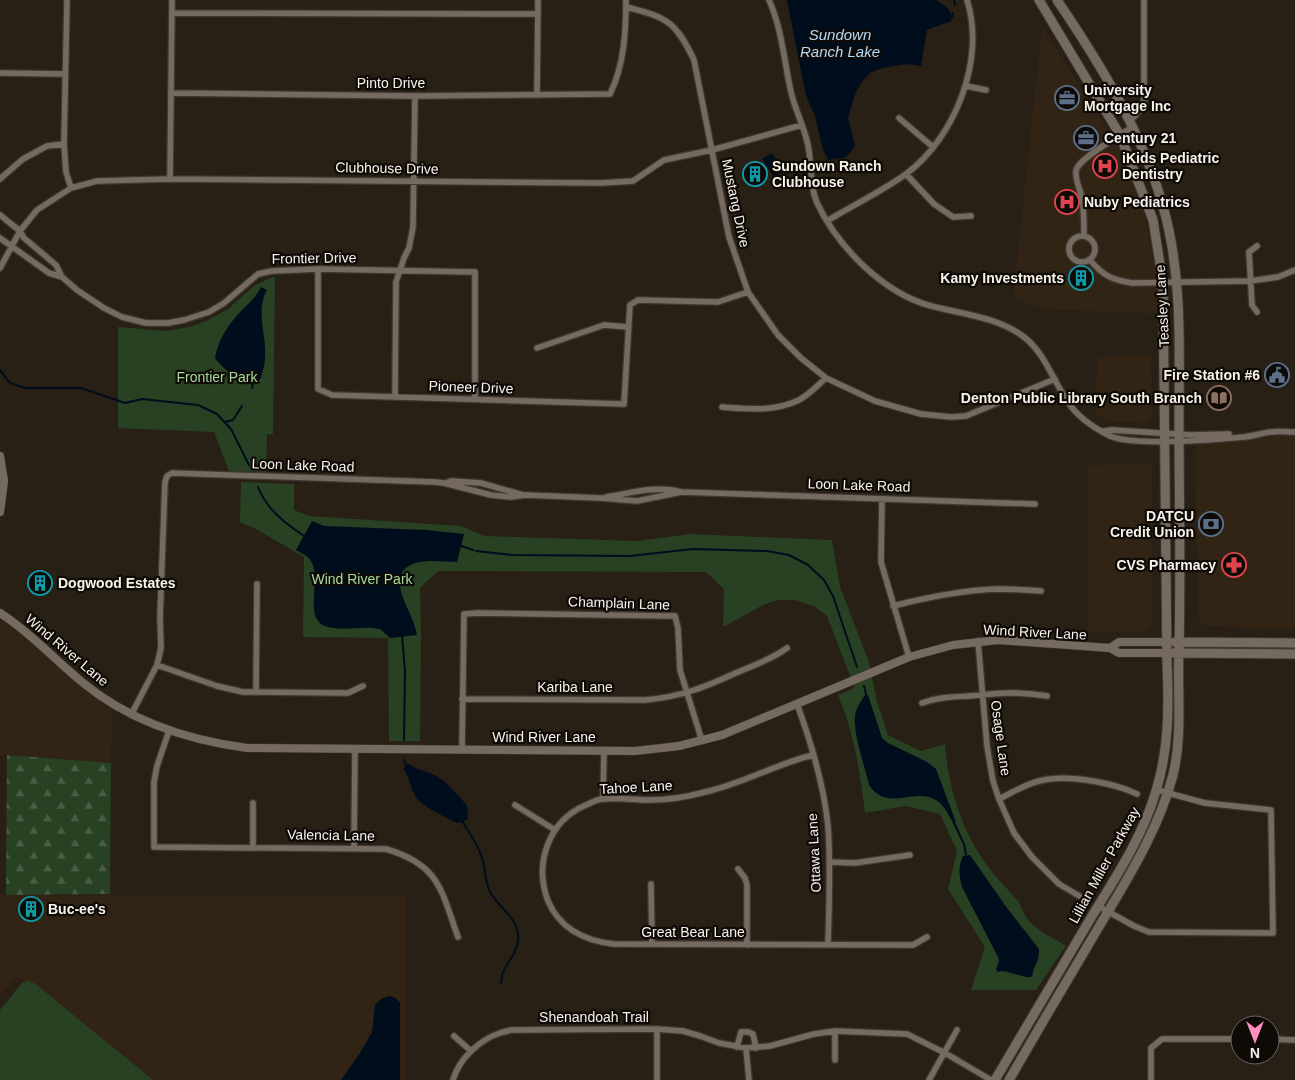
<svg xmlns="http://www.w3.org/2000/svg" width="1295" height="1080" font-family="Helvetica,sans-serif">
  <defs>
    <pattern id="forest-firs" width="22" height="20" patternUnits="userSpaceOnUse" patternTransform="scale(1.25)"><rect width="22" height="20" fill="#284123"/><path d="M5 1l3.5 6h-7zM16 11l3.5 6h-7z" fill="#485d43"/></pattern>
  </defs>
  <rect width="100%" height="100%" fill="#281f15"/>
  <path fill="#322415" d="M1042,26L1124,157L1143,206L1157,276L1159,314L1042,309L1013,297Z
    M1151,356L1152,419L1148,423L1116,422L1096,415L1097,357Z
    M1276,436H1295V629L1204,626L1198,619L1195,445Z
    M1152,464V624L1147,631H1088V465Z
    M0,613L112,703L111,763L0,755Z
    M0,895L405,896L406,1080H5L0,1013L24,981L17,976L0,996Z"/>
  <path fill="#284123" d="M275,276L273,434H267L266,472L229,471L214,432L118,428V327L166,331L189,327L206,321L228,309L255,285Z
    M241,482L294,484V510L309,516L461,526L484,536L637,541L690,534L832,540L840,587L869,662L877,702L888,735L921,751L945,744C948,788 962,832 989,868C998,880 1008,889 1017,900C1022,905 1023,914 1028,920C1038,931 1054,938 1066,946L1036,990H971L985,947L948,889L957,851L940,814L905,806L865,813C860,773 854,732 838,695L855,688L827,616L814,606L794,600H777L763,605L723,627L724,589L706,572L438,571L420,588L421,635L420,741H389L388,638L303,637L304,557L256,529L240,522Z
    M27,981H30L32,984L33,982L153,1080H0V1010L22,983Z"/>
  <path fill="url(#forest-firs)" d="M7,755L111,763L110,894L6,895Z"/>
  <path fill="#000d1d" d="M787,0H936C944,5 954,10 951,21L927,30L921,66L906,64L882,68L870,73L861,83L855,94L848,118L855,146L846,157L828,160L823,150L815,116L806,96Z
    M772,153L784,171L774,177L762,159Z
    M261,287L267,290C255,311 267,336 265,358C265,365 262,372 261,378C260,379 256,383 255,383C243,386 220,366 215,358C218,339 230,322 243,309C251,301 256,297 261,287Z
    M312,521L324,526L426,530L464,534L457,562C438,561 395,555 400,587C403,603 414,618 417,635L390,638L380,629C363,625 342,632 325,626C303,618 322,579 311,561C308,556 301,553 296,550Z
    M865,695H868L882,738L888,743L927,762L936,769L956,822L953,823C948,814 944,804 934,799C912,788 887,812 869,785C865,767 853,734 855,716C856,708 861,701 865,695Z
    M409,764C418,771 429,771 438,777C449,784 458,796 467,805L468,818L463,822L457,823C446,817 422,807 416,797C410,788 410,778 403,768Z
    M970,855L1007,908L1039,949C1039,956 1038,962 1034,968C1033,971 1033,973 1032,976C1027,981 1006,968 998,972L996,969L999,961L998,957L962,887C959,876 958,867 963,856Z
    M389,996L396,998L400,1003V1080H341L360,1053L372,1032L375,1005L381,999Z"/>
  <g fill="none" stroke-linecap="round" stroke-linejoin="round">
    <path stroke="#000d1d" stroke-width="2" d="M954,0L955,5
      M952,17L953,13
      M0,370L10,383L25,388H81L125,403L142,399L198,405L217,414L231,429L249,465
      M252,388L253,383
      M225,422L233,420L242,406
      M258,487C267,510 285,523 304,536
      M461,546L473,550
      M476,551L513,555L630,556L693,549L767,551L789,555L808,565L824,580L833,596L857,667
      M402,635L405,671L404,740
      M864,686L866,694
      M404,760L407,767
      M462,821C468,831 477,843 481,855C486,867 484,880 490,892C498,906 516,917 518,934C521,954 501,964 501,983
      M954,823L964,844L966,855"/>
    <defs>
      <path id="minor" d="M67,0L64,144L66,172L71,188
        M769,0C782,29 784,61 791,92C795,110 804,126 808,145C812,164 809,184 817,203C838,247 883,293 931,306C962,314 998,317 1024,337C1045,353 1053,381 1068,402C1078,418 1094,428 1110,436C1118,440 1129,440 1138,441C1173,443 1209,440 1244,437C1253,436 1262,433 1271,432C1279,431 1287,432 1295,432
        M626,7C667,17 676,22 694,60L729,237L748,292L778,335L801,358L826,378L875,401L921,414L951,417L966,416L1055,379
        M173,13L538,14
        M0,73L65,74
        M966,86L986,90
        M172,93L415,96L610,94C624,66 626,31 626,0
        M537,95L538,0
        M899,118L933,147
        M1128,119L1134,117L1144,105V0
        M906,174L934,204L953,217L971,216
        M0,179L23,159L47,146L64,144
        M170,179L172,0
        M0,215L20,231L24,238L56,265L62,277L77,290L104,308L122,317L146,323H168L184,320L209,312L224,303L258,274L272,271L318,269L475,272V399
        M827,221C853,205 881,192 906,174C955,138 986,59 967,0
        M1069 249a13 13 0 1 1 26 0a13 13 0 1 1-26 0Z
        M1084,236C1084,223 1084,210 1082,198C1080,189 1075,180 1076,171C1077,159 1120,136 1132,127
        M0,238L49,273L62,277
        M1257,246L1249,252L1252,305L1257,312
        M1090,260C1103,276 1113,280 1132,283L1250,281L1278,277L1295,270
        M0,268L20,231L37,210L71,188L97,181L170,179L602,183L633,181L664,160L712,150L802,125
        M318,269V389L332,395L624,404L630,305L638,300L718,302L748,292
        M537,348L604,325L628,327
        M395,397L396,282L404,258L409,248L413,227L415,96
        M722,407C748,409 774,412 799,400C809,395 818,385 826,378
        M1104,431L1112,430L1191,435L1229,434
        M446,483L451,481L481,483L523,495
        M606,497C631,493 657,485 681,492L1035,504
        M882,499L881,562L909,657
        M893,606C928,597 962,590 998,589C1012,589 1026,590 1041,591
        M978,641L987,746L993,781L999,799L1014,833L1032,857L1059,884L1081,897
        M157,665L217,686L243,692L348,693L363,686
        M256,692L257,584
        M462,699L645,700C681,697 705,687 738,672C755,665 772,659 787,648
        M922,703C938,697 953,697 969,696C997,693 1019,691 1047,696
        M797,704C811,742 824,787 828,826C831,866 829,906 828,945
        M131,715L157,665L161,648L160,618L165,482L167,476L172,473L434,482L444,483L491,495L511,497L525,495L600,498L637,501L681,492
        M169,731L157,766L154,782V847L386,849C440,865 441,890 458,937
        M462,749L464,614L479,613L675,616L678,628L680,670L702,741
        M813,755C776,764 742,784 705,792C687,797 667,800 649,800C634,800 618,797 603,799C597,799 591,803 586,805C548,821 534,864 548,901C560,929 586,941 614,944L913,945L927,937
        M603,799L604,750
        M999,799C1015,791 1031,781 1050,779C1075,776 1114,783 1137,794
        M515,805L555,830
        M253,846V803
        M354,847L355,749
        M829,862L855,863L910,855
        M738,869L745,878L747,885V945
        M651,884L652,944
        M1098,906L1134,926L1149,932L1273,933L1271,810L1205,803L1157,790
        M657,1029V1080
        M835,1031V1060
        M454,1036L471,1051
        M1270,1039L1295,1040
        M737,1047L741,1032H748L753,1034L756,1048
        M746,1048L749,1080
        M453,1080C459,1059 479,1040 500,1033C503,1032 508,1031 511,1030L657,1029L683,1031L700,1036L719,1043L746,1048L770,1046L814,1034L835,1031L907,1034L945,1053L991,1080
        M929,1080L957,1030
        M1151,1080V1048L1162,1039H1240"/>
      <path id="tertiary" d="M0,456L4,481L0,512
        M0,613C30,632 54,659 82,682C129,721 187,740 247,748L635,751L679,746L722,735L909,657L953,645L998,640L1110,648L1119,653H1167
        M1110,648L1119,642H1167"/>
      <path id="secondary" d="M1175,642L1295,643
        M1173,653L1295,654
        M995,1080C1027,1025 1060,971 1092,916C1116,877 1143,836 1156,791C1169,749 1169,707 1167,663L1163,283L1153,220L1120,135L1039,0
        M1009,1080C1039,1028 1069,977 1100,925C1128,878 1159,829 1173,775C1183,734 1177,691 1179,649C1181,573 1179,498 1179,423C1179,352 1183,279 1164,210C1144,135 1101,65 1057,0"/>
    </defs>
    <use href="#minor" stroke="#3f3832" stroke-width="8"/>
    <use href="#tertiary" stroke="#3f3832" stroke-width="9"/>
    <use href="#secondary" stroke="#3f3832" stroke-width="11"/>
    <use href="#minor" stroke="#756a5f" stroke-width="5.5"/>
    <use href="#tertiary" stroke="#756a5f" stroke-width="8"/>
    <use href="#secondary" stroke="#756a5f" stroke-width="9"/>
  </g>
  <defs>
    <symbol id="office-ring" viewBox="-11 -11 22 22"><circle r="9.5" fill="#0e0a06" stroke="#5c6f8a" stroke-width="1.5"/><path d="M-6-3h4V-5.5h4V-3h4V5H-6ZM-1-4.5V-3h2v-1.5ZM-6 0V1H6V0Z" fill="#5c6f8a"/></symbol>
    <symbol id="hospital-ring" viewBox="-11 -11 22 22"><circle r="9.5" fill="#0e0a06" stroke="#e0444e" stroke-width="1.5"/><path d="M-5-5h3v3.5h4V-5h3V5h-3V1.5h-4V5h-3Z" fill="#e0444e"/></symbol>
    <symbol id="building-ring" viewBox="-11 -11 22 22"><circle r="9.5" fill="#0e0a06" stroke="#0f9aa8" stroke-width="1.5"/><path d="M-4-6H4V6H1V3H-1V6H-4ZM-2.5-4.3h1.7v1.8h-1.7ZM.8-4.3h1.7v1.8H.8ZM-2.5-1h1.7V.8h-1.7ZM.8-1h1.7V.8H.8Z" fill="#0f9aa8"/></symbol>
    <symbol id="civic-ring" viewBox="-11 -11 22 22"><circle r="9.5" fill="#0e0a06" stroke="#5c6f8a" stroke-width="1.5"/><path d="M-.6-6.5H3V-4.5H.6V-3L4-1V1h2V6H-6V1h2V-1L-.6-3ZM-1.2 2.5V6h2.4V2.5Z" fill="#5c6f8a"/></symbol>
    <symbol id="library-ring" viewBox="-11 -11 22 22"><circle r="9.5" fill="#0e0a06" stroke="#8d6e63" stroke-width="1.5"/><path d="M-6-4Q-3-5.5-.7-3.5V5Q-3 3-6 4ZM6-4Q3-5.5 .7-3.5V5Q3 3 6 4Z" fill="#8d6e63"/></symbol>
    <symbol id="bank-ring" viewBox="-11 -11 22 22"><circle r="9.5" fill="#0e0a06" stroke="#5c6f8a" stroke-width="1.5"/><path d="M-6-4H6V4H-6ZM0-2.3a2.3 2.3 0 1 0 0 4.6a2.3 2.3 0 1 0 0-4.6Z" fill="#5c6f8a"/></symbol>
    <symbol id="pharmacy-ring" viewBox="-11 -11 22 22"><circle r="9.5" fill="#0e0a06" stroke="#e0444e" stroke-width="1.5"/><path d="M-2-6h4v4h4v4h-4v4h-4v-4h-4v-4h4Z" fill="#e0444e"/></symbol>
  </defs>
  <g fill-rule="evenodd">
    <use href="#office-ring" x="1053" y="84" width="28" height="28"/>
    <use href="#office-ring" x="1072" y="124" width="28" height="28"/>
    <use href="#hospital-ring" x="1091" y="152" width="28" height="28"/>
    <use href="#building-ring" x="741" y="160" width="28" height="28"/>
    <use href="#hospital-ring" x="1053" y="188" width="28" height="28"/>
    <use href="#building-ring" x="1067" y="264" width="28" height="28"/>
    <use href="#civic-ring" x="1263" y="361" width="28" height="28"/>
    <use href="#library-ring" x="1205" y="384" width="28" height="28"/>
    <use href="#bank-ring" x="1197" y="510" width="28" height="28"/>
    <use href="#pharmacy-ring" x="1220" y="551" width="28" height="28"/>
    <use href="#building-ring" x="26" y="569" width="28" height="28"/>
    <use href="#building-ring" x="17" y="895" width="28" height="28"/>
  </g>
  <g text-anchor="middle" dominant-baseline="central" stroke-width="4.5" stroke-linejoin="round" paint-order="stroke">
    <g font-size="14" fill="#f9f2ec" stroke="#0e0a06">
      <text x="391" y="83">Pinto Drive</text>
      <text transform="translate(387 168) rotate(1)">Clubhouse Drive</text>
      <text transform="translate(736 203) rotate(78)">Mustang Drive</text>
      <text transform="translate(314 258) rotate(-1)">Frontier Drive</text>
      <text transform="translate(1162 306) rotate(-93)">Teasley Lane</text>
      <text transform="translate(471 387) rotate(2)">Pioneer Drive</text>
      <text transform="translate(303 465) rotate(2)">Loon Lake Road</text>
      <text transform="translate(859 485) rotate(2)">Loon Lake Road</text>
      <text transform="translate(619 603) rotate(2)">Champlain Lane</text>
      <text transform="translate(1035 632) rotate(3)">Wind River Lane</text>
      <text transform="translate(67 650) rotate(40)">Wind River Lane</text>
      <text x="575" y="687">Kariba Lane</text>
      <text x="544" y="737">Wind River Lane</text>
      <text transform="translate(1001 738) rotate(82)">Osage Lane</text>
      <text transform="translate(636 787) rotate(-3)">Tahoe Lane</text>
      <text transform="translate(331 835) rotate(1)">Valencia Lane</text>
      <text transform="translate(814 853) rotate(-93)">Ottawa Lane</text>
      <text transform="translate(1104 865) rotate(-61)">Lillian Miller Parkway</text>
      <text x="693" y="932">Great Bear Lane</text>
      <text x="594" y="1017">Shenandoah Trail</text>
    </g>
    <g font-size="14" font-weight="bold" fill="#f9f2ec" stroke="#0e0a06" text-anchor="start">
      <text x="1084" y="90">University<tspan x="1084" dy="16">Mortgage Inc</tspan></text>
      <text x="1104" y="138">Century 21</text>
      <text x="1122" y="158">iKids Pediatric<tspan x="1122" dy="16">Dentistry</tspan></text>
      <text x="772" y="166">Sundown Ranch<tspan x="772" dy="16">Clubhouse</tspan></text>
      <text x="1084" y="202">Nuby Pediatrics</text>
      <text x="1064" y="278" text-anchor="end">Kamy Investments</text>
      <text x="1260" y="375" text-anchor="end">Fire Station #6</text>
      <text x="1202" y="398" text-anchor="end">Denton Public Library South Branch</text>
      <text x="1194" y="516" text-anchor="end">DATCU<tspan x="1194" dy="16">Credit Union</tspan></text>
      <text x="1216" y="565" text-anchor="end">CVS Pharmacy</text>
      <text x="58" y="583">Dogwood Estates</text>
      <text x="48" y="909">Buc-ee's</text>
    </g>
    <g font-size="14" fill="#a6d99b" stroke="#0e0a06">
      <text x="217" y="377">Frontier Park</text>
      <text x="362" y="579">Wind River Park</text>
    </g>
    <g font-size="15" font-style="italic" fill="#b5d9fa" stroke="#0e0a06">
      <text x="840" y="34">Sundown<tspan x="840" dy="17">Ranch Lake</tspan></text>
    </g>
  </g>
  <g transform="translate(1255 1040) rotate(180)"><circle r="24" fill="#0e0a06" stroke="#6c6762"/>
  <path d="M0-4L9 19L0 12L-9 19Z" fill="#fd8ebe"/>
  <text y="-8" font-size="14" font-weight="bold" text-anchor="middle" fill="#f9f2ec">N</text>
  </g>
</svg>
